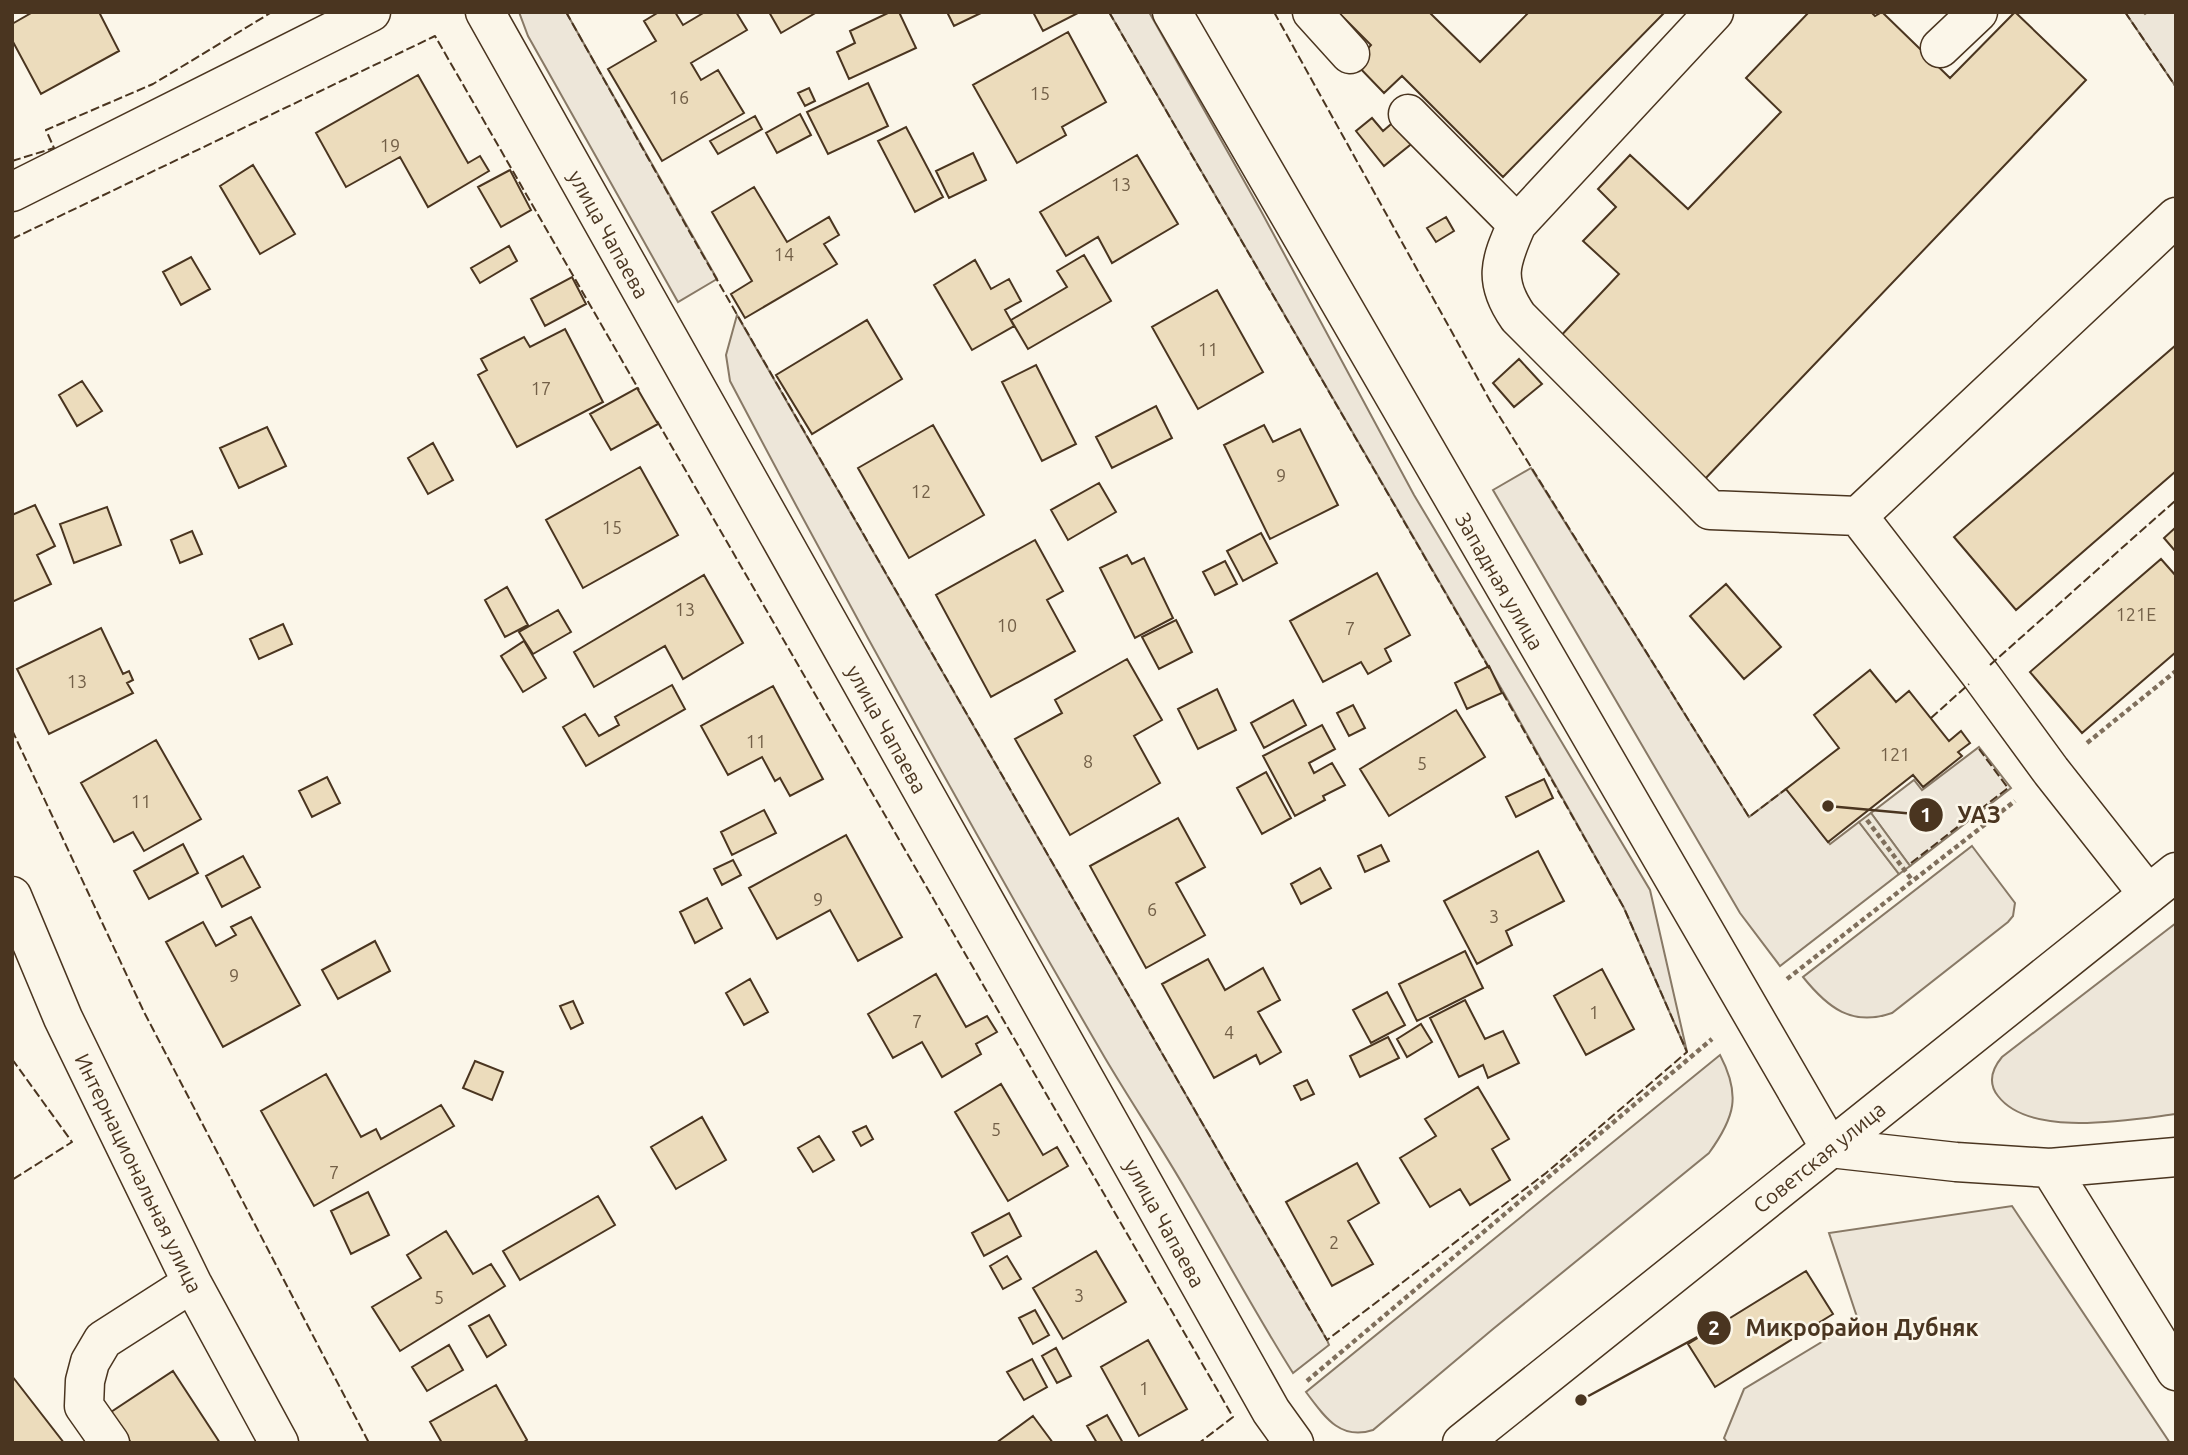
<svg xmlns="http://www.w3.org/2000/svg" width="2188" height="1455" font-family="Ubuntu,sans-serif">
  <rect width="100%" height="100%" fill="#fbf6e9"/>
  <path fill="#ede6d9" stroke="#887966" stroke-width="2" d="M519,12H566L717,279L678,302L528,36Z
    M1109,12H1149L1261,211L1414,495L1650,890L1687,1052L1624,908L1505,695Z
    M2125,12H2143L2145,14L2148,12H2176V87Z
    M737,315L1327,1340L1329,1345L1293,1373C1255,1313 1222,1251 1186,1190C1160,1145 1131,1102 1105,1058C975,835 850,609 730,381L726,355Z
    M1531,468L1749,817L1786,789L1830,844L1859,822L1899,874L1780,966L1740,913L1493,490Z
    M1979,747L2011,788L1910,866L1871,813L1914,780L1922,790Z
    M1972,846L2015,903L2013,916L2008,922L1892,1013C1852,1027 1828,1008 1803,977Z
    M2176,923V1114C2128,1120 2030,1138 1998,1096C1987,1082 1992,1069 2002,1057Z
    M1720,1055C1741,1095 1735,1117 1709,1153L1493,1329L1373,1430C1340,1441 1324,1416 1306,1392Z
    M2012,1206L2170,1443H1728L1724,1438L1744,1389L1858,1320L1829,1233Z"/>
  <path fill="#ede7d9" stroke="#887966" stroke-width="2" d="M1871,813L1910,866L1899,874L1859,822Z"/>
  <path fill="#ecdcbc" stroke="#4a3520" stroke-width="2" d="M33,12H99L119,51L41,94L12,40V24Z
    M659,12H675L683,25L705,12H736L747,30L691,63L701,80L718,70L744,113L662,161L608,69L656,41L644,21Z
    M769,12H817L781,33Z
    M890,12H899L916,48L849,79L837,52L855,43L850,31Z
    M947,12H983L954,26Z
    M1033,12H1077L1078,13L1043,31Z
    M1338,12H1429L1480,62L1529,12H1665L1503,177L1402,76L1384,93L1355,63L1371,45Z
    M1809,12H1871L1875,16L1882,12L1950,78L2015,12L2086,80L1703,481L1556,341L1619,274L1583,241L1616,207L1598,189L1630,155L1688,209L1781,112L1746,78Z
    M1068,32L1106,102L1062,127L1066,135L1017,163L973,85Z
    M418,75L468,163L480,156L489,171L428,207L400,157L346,187L316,133Z
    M868,83L888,126L828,154L807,112Z
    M809,88L815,101L805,106L798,93Z
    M800,114L811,135L777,153L766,133Z
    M755,116L762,129L718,154L710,141Z
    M1372,118L1383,131L1397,119L1415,141L1384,166L1356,131Z
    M906,127L943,197L915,212L878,141Z
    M973,153L986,180L949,198L936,171Z
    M1137,155L1178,224L1112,263L1098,237L1066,256L1040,212Z
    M253,165L295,234L260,254L220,186Z
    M510,170L531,210L501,227L478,187Z
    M754,187L787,242L829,217L839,235L824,244L837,264L745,318L731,294L752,281L712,212Z
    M1446,217L1454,231L1436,242L1427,228Z
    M509,246L517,261L480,283L471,268Z
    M1084,255L1111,301L1028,349L1011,320L1067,287L1057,271Z
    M191,257L210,289L181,305L163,272Z
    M975,260L991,289L1009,279L1021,301L1005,310L1014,326L972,350L934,285Z
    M572,277L586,304L545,326L531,299Z
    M1217,290L1263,372L1198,409L1152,327Z
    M867,320L902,379L812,434L776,375Z
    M565,329L603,402L517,447L478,375L487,370L481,359L524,337L530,347Z
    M2176,345V471L2016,610L1954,537Z
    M1519,359L1542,384L1514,407L1493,383Z
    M1036,365L1076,444L1042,461L1002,382Z
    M82,381L102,411L77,426L59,395Z
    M637,388L658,424L611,450L590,414Z
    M1156,406L1172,438L1112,468L1096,437Z
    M933,425L984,515L909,558L858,468Z
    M1264,425L1273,442L1300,429L1338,505L1270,539L1224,445Z
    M267,427L286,466L239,488L220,448Z
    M433,443L453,480L428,494L408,458Z
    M640,467L678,535L583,588L546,520Z
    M1099,483L1116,512L1068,540L1051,510Z
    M35,505L55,546L37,555L51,584L12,602V515Z
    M107,507L121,545L74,563L60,524Z
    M2176,527V552L2164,538Z
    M192,531L202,554L180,563L171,540Z
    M1261,533L1277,563L1243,581L1227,551Z
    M1035,540L1063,591L1047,600L1075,651L991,697L936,595Z
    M1127,555L1132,564L1144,558L1173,618L1135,638L1100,568Z
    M2161,559L2176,576V652L2082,733L2030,672Z
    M1225,561L1237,584L1215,595L1203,572Z
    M1377,573L1410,635L1385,649L1391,661L1368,674L1361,662L1323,682L1290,621Z
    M704,575L743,643L683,679L665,646L594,687L574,652Z
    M1726,584L1781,647L1744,679L1690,616Z
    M507,587L528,625L505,637L485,600Z
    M558,610L571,632L533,654L519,632Z
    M1176,620L1192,652L1159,669L1142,637Z
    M283,624L292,644L259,659L250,639Z
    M101,628L123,674L129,671L133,680L127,683L133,693L49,734L17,669Z
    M524,641L546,678L523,692L501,656Z
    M1127,659L1162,720L1134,736L1160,783L1070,835L1015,739L1062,713L1055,700Z
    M1489,666L1502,693L1467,709L1455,683Z
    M1870,670L1896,702L1909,691L1949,741L1961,731L1970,743L1958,752L1962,756L1923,787L1913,775L1828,842L1786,789L1839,748L1814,715Z
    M672,685L685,709L586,766L563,727L585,714L599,736L619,725L615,717Z
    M773,686L823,779L790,796L780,778L775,781L762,757L728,775L701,726Z
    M1217,689L1236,730L1198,749L1178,709Z
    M1293,700L1306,725L1264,748L1251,723Z
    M1353,705L1365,728L1349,736L1337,713Z
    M1456,710L1485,757L1389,816L1360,769Z
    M1322,725L1335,749L1309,763L1314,773L1332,763L1345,785L1323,796L1325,800L1295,816L1263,756Z
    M156,740L201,819L144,851L133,832L114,842L81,783Z
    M1266,772L1291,818L1262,834L1237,788Z
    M327,777L340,803L312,817L299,791Z
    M1544,779L1553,798L1516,817L1506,797Z
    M764,810L776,833L732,855L721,832Z
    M1178,818L1205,867L1176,883L1205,935L1146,968L1090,866Z
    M846,835L902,937L858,961L830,910L777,939L749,888Z
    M183,844L198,873L149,899L134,871Z
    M1381,845L1389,861L1365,872L1358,856Z
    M1538,851L1564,901L1506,931L1512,945L1477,964L1444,901Z
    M243,856L260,887L222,907L206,876Z
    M733,860L741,875L722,885L714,869Z
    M1320,868L1331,888L1301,904L1291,884Z
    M707,898L722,928L695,943L680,912Z
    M251,917L300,1005L223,1047L166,942L203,922L216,946L236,935L231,927Z
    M375,941L390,971L338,999L322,970Z
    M1465,951L1483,988L1417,1021L1399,984Z
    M1208,959L1225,990L1263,968L1280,1000L1258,1012L1281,1052L1260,1064L1256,1055L1214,1078L1162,984Z
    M1602,969L1634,1029L1586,1055L1554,996Z
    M936,974L966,1027L987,1016L997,1032L976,1044L981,1054L942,1077L922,1042L893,1058L868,1014Z
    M750,979L768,1012L744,1025L726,993Z
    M1387,992L1405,1025L1371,1043L1353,1010Z
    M1465,1000L1485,1039L1503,1031L1519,1063L1488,1078L1483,1065L1459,1077L1430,1018Z
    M573,1001L583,1023L571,1029L560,1006Z
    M1421,1024L1432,1042L1407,1057L1397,1039Z
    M1388,1037L1399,1058L1360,1077L1350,1056Z
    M475,1061L503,1072L492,1100L463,1088Z
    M326,1074L361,1137L376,1129L381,1139L441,1105L454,1126L314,1206L261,1111Z
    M1307,1080L1314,1094L1301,1100L1294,1086Z
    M1001,1084L1043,1155L1057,1147L1068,1166L1008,1201L955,1112Z
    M1478,1087L1509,1139L1492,1149L1510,1180L1470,1205L1460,1189L1430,1207L1400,1158L1436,1136L1425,1119Z
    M702,1117L726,1160L676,1189L651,1147Z
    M866,1126L873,1139L861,1146L853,1132Z
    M819,1136L834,1160L813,1172L798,1148Z
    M1357,1163L1379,1203L1348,1221L1373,1264L1332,1286L1286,1202Z
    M368,1192L389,1235L351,1254L331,1211Z
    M598,1196L615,1225L520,1280L503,1251Z
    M1009,1213L1021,1236L984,1256L972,1233Z
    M446,1231L473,1274L491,1264L505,1286L400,1351L372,1307L421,1278L407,1255Z
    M1096,1251L1126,1302L1063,1339L1033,1288Z
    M1007,1256L1021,1279L1003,1289L990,1266Z
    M1806,1271L1833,1314L1715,1387L1688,1344Z
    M1035,1310L1049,1335L1033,1344L1019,1318Z
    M489,1315L506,1345L487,1357L469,1326Z
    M1148,1340L1187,1409L1139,1436L1101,1367Z
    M449,1345L463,1370L427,1391L412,1367Z
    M1056,1348L1071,1376L1057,1383L1042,1356Z
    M1032,1359L1047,1387L1024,1400L1007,1372Z
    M173,1371L220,1443H131L111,1412Z
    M12,1376L64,1443H12Z
    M496,1385L527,1440L522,1443H442L430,1422Z
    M1107,1415L1123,1443H1097L1087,1426Z
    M1033,1416L1053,1443H996Z"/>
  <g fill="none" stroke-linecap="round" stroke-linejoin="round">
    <defs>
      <path id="minor" d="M485,12L1271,1411L1294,1443
        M1172,12L1830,1148L1956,1162L2050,1168L2176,1157
        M1312,12L1350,54
        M1714,12L1517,224C1500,262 1493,281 1518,317L1710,510L1858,516
        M1940,48L1978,12
        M1408,114L1517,224
        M12,192L371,12
        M2148,894L2051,771L1980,674L1858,516L2176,217
        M12,896L63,1018L192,1283L279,1443
        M2050,1168L2176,1371
        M110,1443L84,1406L85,1381L90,1362L103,1340L192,1283"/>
      <path id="major" d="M1462,1443L2176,872"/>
    </defs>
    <use href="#minor" stroke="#4a3520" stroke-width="41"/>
    <use href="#major" stroke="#4a3520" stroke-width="41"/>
    <path stroke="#7f6f5c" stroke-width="4.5" stroke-dasharray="5 3.5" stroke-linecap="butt" d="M2087,743L2176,671
      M1867,820L1912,880
      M1787,979L2015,801
      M1307,1381L1712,1039"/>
    <use href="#minor" stroke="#fbf6e9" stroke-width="38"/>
    <use href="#major" stroke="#fbf6e9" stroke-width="38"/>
    <path stroke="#4a3520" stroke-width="2" stroke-dasharray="9 3.5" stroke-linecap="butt" d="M566,12L693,238L1327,1340L1546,1173L1687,1052L1624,908L1500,688
      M1109,12L1490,670
      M1274,12L1493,406L1749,817L1786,789
      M2125,12L2176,87
      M12,161L54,148L46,130L153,84L272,12
      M12,239L435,36L639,390
      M657,421L1233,1417L1199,1443
      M1990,665L2176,500
      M1931,718L1969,684
      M12,730L144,1012L369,1443
      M1911,863L2008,788L1979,749
      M12,1059L72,1142L12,1180"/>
  </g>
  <g text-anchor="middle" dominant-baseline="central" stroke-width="5" stroke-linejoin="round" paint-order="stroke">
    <g font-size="18" fill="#725f47">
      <text x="1040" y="93">15</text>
      <text x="679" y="97">16</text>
      <text x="390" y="145">19</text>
      <text x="1121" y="184">13</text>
      <text x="784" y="254">14</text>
      <text x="1208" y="349">11</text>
      <text x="541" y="388">17</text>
      <text x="1281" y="475">9</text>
      <text x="921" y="491">12</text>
      <text x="612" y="527">15</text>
      <text x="685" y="609">13</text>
      <text x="2136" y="614">121Е</text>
      <text x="1007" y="625">10</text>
      <text x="1350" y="628">7</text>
      <text x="77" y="681">13</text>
      <text x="756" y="741">11</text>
      <text x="1895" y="754">121</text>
      <text x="1088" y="761">8</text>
      <text x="1422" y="763">5</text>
      <text x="141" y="801">11</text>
      <text x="818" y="899">9</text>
      <text x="1152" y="909">6</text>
      <text x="1494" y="916">3</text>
      <text x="234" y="975">9</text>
      <text x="1594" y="1012">1</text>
      <text x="917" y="1021">7</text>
      <text x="1229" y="1032">4</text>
      <text x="996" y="1129">5</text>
      <text x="334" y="1172">7</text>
      <text x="1334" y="1242">2</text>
      <text x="1079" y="1295">3</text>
      <text x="439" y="1297">5</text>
      <text x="1144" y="1388">1</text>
    </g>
    <g font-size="21" fill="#4a3520" stroke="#fbf6e9">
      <text transform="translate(609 234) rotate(61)">улица Чапаева</text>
      <text transform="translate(1500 581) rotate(60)">Западная улица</text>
      <text transform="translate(887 729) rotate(61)">улица Чапаева</text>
      <text transform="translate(1819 1157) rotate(-39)">Советская улица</text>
      <text transform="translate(139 1173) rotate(64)">Интернациональная улица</text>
      <text transform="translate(1165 1223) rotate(61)">улица Чапаева</text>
    </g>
  </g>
  <path fill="none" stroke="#4a3520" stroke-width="2.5" d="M1828 806L1926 815M1581 1400L1714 1328"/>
  <g fill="#4a3520" stroke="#fbf6e9" stroke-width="2.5">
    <circle cx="1828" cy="806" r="7"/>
    <circle cx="1581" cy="1400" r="7"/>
    <circle cx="1926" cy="815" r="18"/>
    <circle cx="1714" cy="1328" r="18"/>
  </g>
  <g font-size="21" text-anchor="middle" font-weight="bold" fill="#fff">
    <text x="1926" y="822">1</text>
    <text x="1714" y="1335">2</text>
  </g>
  <g font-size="23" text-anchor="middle" font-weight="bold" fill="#4a3520" stroke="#fbf6e9" stroke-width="5" stroke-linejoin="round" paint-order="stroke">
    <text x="1979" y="823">УАЗ</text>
    <text x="1862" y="1336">Микрорайон Дубняк</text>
  </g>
  <rect width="2188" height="1455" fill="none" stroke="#4a3520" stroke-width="28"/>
</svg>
